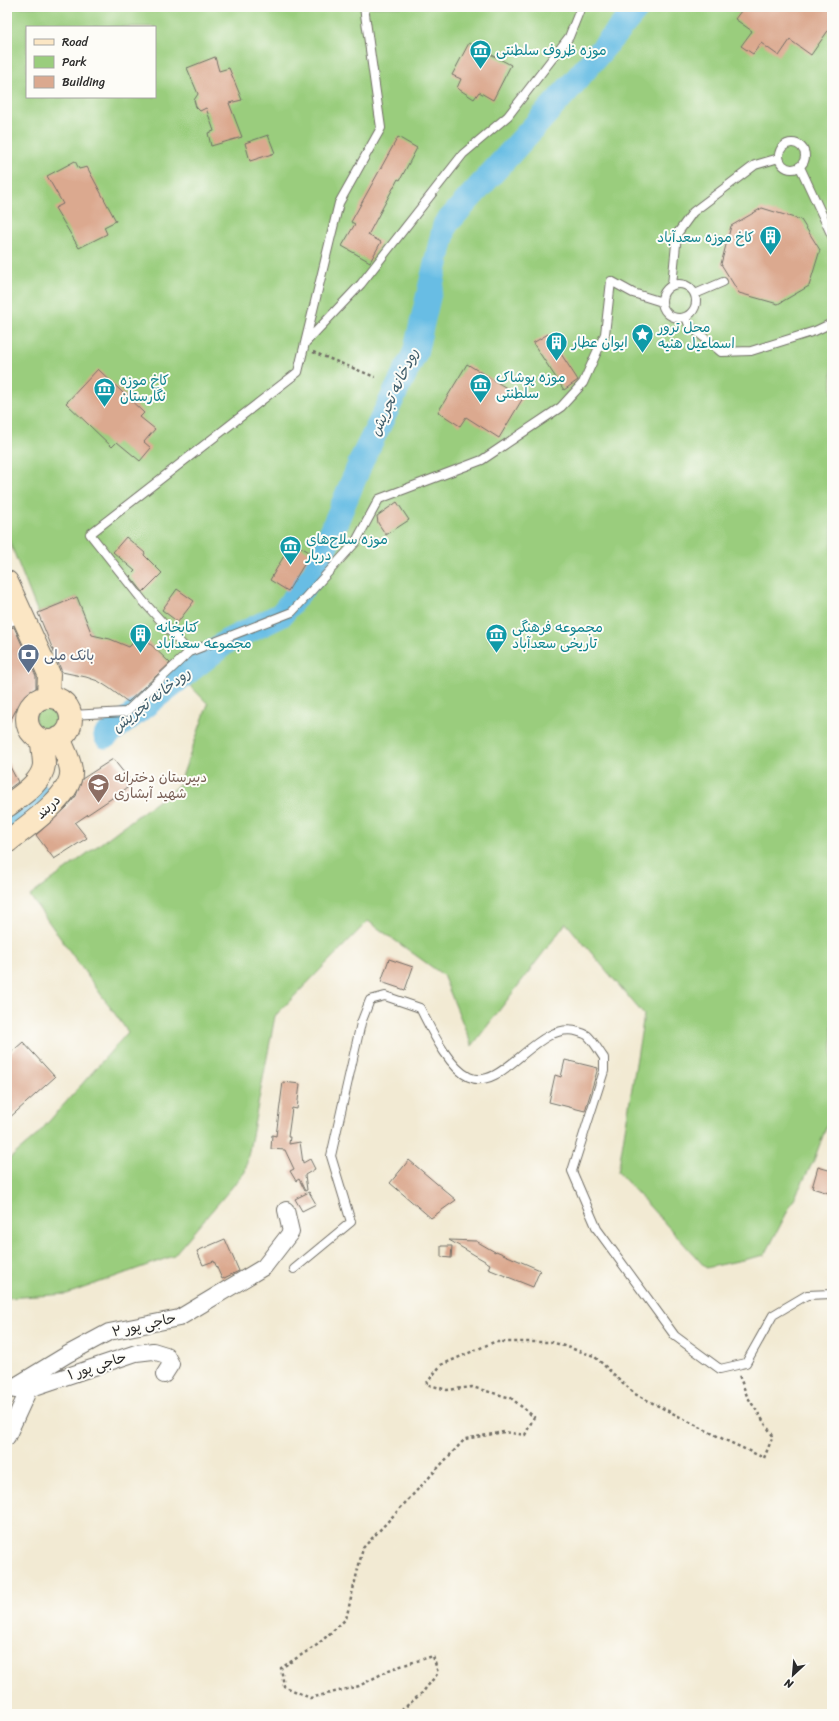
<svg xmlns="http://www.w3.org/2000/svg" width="839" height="1721" font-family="Sriracha,'Playpen Sans Arabic',sans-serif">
  <rect width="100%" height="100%" fill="#fdfcf7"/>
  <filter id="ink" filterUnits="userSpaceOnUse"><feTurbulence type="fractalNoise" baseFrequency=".025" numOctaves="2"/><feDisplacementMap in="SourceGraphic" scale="8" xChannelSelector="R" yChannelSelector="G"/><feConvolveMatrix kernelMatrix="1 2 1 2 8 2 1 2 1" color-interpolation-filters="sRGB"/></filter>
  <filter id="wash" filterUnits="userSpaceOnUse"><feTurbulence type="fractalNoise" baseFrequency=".012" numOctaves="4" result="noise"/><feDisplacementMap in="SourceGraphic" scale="16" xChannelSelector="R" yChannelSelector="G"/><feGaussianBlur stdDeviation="0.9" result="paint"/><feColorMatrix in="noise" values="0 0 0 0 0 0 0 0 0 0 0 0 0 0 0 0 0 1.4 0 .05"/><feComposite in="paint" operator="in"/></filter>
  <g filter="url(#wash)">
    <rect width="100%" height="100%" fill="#f2ead3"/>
    <path fill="#9acd7d" stroke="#627c54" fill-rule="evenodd" d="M7,7H832V1111L814,1160L765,1255L706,1268L618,1172L644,1015L566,923L472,1046L443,975L368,921L275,1016L245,1172L173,1256L67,1294L7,1298V1161L36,1136L128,1032L30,896L179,785L208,704L141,635L129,647L92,635L77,597L38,613L7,535ZM27,27H155V97H27Z
      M35 719a13 13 0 1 1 26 0a13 13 0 1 1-26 0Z"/>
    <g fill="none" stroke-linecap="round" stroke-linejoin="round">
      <path stroke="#67bde4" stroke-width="25" d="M106,736L226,642L281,615L314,574L363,457L415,353L445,225L571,86L638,7
        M7,819L37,794"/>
    </g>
    <g id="blocks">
      <path fill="#dba98f" d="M744,7H825L832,12V25L811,55L790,40L779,56L761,43L753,54L741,46L752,31L735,19Z
        M469,43L511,65L493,100L479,92L474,99L457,88L461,79L452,75Z
        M215,57L219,71L229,68L242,100L229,103L242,137L211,146L208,133L214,131L206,108L200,111L196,107L194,100L198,94L187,68Z
        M268,135L275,153L250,161L245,143Z
        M398,137L417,148L400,180L398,179L368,235L381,242L370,262L342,246L355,224L351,222Z
        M75,161L79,169L87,167L116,221L104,227L107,234L79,248L55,208L63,204L47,176Z
        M762,208L801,220L820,250L809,286L778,304L739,293L721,264L731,226Z
        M548,334L578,380L564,390L533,343Z
        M467,364L523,398L499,438L466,417L460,426L438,412Z
        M98,369L144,413L140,417L155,429L144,442L151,448L140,461L117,442L112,447L66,403Z
        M397,502L409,520L386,535L378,523L377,516Z
        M126,537L145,553L144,555L162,573L143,592L130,576L135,571L113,552Z
        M292,542L311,553L288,591L270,580Z
        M177,589L194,601L178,622L162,610Z
        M77,597L92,635L110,639L129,647L141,635L170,663L128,702L109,688L98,681L86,677L62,672L38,613Z
        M14,627L36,676V690L24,700L17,708L7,727V629Z
        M113,759L133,784L75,823L87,838L54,859L36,835L66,808L76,796L82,779Z
        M7,761L18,782L7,790Z
        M389,959L413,967L405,990L381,982Z
        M23,1042L55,1077L7,1120V1056Z
        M565,1060L598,1068L585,1111L549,1102L555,1075L561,1077Z
        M283,1082L300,1084L297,1109L292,1108L288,1137H290L289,1144L300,1142L303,1163L310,1159L315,1169L305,1175L307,1190L305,1191L299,1179L296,1181L290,1171L294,1169L285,1150L271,1149L272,1135L276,1136Z
        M409,1160L456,1200L431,1218L390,1183Z
        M818,1167L832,1171V1194L812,1188Z
        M309,1192L316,1204L302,1211L295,1199Z
        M225,1239L239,1271L222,1279L214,1261L203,1265L197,1251Z
        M449,1240L476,1241L495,1252L496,1251L540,1270L533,1287L488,1269L490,1264Z
        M441,1246H452L451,1258L441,1257Z"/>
    </g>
  </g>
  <g filter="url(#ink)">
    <use href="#blocks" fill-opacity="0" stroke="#716e66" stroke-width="1"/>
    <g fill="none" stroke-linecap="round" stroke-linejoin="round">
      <defs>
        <path id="service" d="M364,7L381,128L339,203L298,372L90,534L143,601L189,652L292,612L355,543L379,499L482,460L561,407L583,383L605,334L611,281L633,293L662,302
          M779 156a13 13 0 1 1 26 0a13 13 0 1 1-26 0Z
          M800,167L832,236
          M662 301a17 17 0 1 1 34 0a17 17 0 1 1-34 0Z
          M672,285L677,234L693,212L755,165L779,158
          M695,294L723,282
          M686,317L689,325L721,352L751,351L815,331L832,323
          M306,342L361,284L463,154L508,116L569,37L581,7
          M71,715L126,712L189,652
          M294,1269L351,1222L331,1156L361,1023L370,1000L385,996L420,1008C431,1029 448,1067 469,1077C504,1093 538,1018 579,1032C582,1033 586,1034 588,1036C594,1042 599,1051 604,1058V1071L572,1171L597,1229L675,1336L720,1369L746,1363L773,1315L807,1295L832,1294"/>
        <path id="minor" d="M7,619L21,613
          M15,1390L29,1389L136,1353L153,1351L166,1355L171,1364L164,1375
          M7,1391L68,1354L109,1332L179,1318L264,1267L291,1232L286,1210
          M7,1437L29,1389"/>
        <path id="secondary" d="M7,582L49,674L48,696
          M27 719a22 22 0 1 1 44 0a22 22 0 1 1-44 0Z
          M7,806C20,796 42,783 44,765C44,757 42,748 42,740
          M7,842C24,828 74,796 71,770C70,760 63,748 59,738"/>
      </defs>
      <use href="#service" stroke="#716e66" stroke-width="10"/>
      <use href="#minor" stroke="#716e66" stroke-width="18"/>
      <use href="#secondary" stroke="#716e66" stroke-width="24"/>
      <path stroke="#716e66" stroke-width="2.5" stroke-dasharray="3 3" stroke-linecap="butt" d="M313,352L375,377
        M397,1714L422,1693L438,1673L433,1656L391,1669L359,1686L310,1698L284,1686L281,1668L317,1645L346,1619L363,1548L465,1439L504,1432L525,1435L534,1417L511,1398L472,1387L447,1390L426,1384L441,1365L494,1342H552L594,1356L635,1394L725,1440L764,1458L773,1436L747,1396L739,1375"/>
      <use href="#service" stroke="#fff" stroke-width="8"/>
      <use href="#minor" stroke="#fff" stroke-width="16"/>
      <use href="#secondary" stroke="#fbe6c4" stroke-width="22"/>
    </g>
  </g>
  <defs>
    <symbol id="museum-pin" viewBox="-11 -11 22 30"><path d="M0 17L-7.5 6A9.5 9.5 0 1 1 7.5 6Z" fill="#0f9aa8" stroke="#fdfcf7"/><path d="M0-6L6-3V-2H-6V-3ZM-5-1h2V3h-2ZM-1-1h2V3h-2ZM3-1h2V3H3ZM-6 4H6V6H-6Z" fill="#fff"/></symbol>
    <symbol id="building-pin" viewBox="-11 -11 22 30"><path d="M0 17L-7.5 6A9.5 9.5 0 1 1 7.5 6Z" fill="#0f9aa8" stroke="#fdfcf7"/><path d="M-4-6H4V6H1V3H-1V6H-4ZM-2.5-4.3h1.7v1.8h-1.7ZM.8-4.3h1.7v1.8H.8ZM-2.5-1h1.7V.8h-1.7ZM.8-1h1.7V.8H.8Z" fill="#fff"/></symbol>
    <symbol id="sight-pin" viewBox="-11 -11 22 30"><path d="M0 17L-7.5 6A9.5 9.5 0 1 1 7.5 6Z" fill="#0f9aa8" stroke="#fdfcf7"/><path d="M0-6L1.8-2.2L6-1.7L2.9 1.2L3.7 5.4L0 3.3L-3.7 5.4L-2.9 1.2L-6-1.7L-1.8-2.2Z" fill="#fff"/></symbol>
    <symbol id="bank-pin" viewBox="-11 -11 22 30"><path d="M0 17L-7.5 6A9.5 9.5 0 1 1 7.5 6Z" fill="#5c6f8a" stroke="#fdfcf7"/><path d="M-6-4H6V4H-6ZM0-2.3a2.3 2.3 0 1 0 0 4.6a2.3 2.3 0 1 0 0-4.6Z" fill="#fff"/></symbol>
    <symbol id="school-pin" viewBox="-11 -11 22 30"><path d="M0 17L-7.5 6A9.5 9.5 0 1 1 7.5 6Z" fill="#8d6e63" stroke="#fdfcf7"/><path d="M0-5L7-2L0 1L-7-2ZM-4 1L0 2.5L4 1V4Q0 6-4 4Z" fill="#fff"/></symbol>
  </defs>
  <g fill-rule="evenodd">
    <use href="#museum-pin" x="468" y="38" width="25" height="34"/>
    <use href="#building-pin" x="758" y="224" width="25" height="34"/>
    <use href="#sight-pin" x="630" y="322" width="25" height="34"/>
    <use href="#building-pin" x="544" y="330" width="25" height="34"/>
    <use href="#museum-pin" x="468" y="372" width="25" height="34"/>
    <use href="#museum-pin" x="92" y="376" width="25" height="34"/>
    <use href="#museum-pin" x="278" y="534" width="25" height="34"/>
    <use href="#building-pin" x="128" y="622" width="25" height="34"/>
    <use href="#museum-pin" x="484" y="622" width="25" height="34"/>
    <use href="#bank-pin" x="16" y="642" width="25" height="34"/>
    <use href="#school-pin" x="86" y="772" width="25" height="34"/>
  </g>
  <g text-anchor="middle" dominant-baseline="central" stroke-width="4" stroke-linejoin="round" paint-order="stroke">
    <g font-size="14" fill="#0d838f" stroke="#fdfcf7" text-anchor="start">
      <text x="496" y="50">موزه ظروف سلطنتی</text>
      <text x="754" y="237" text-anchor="end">کاخ موزه سعدآباد</text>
      <text x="658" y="327">محل ترور<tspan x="658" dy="16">اسماعیل هنیه</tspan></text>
      <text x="572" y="342">ایوان عطار</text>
      <text x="496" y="377">موزه پوشاک<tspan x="496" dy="16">سلطنتی</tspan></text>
      <text x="120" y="380">کاخ موزه<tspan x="120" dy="16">نگارستان</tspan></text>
      <text x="306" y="539">موزه سلاح‌های<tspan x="306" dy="16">دربار</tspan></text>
      <text x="156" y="627">کتابخانه<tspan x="156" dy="16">مجموعه سعدآباد</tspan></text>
      <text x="512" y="627">مجموعه فرهنگی<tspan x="512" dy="16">تاریخی سعدآباد</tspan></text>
    </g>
    <g font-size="14" fill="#4e5e75" stroke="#fdfcf7" text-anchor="start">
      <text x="44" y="655">بانک ملی</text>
    </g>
    <g font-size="14" fill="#785e54" stroke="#fdfcf7" text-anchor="start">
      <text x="114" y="777">دبیرستان دخترانه<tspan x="114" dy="16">شهید آبشاری</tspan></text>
    </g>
    <g font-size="14" fill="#2b2b2b" stroke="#fdfcf7">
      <text transform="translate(48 807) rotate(-43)">دربند</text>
      <text transform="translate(144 1325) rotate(-13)">حاجی پور ۲</text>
      <text transform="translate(97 1366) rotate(-18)">حاجی پور ۱</text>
    </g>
    <g font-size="15" font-style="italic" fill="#405e6c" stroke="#fdfcf7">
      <text transform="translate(394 392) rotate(-65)">رودخانه تجریش</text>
      <text transform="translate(151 700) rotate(-38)">رودخانه تجریش</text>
    </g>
  </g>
  <rect width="839" height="1721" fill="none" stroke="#fdfcf7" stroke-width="24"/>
  <rect x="26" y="26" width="130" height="72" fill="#fdfcf7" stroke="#a9a8a5"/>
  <rect x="34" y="39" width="20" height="6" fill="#fbe6c4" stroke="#a9a8a5"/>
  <text x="62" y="46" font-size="12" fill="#2b2b2b">Road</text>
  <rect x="34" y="56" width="20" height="12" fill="#9acd7d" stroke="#a9a8a5"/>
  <text x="62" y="66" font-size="12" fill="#2b2b2b">Park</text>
  <rect x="34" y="76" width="20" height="12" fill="#dba98f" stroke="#a9a8a5"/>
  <text x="62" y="86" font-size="12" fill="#2b2b2b">Building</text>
  <g transform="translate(793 1675) rotate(206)" stroke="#fdfcf7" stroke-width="3" paint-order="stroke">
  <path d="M0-3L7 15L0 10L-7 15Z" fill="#2b2b2b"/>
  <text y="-6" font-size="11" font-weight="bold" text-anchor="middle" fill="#2b2b2b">N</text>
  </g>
</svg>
